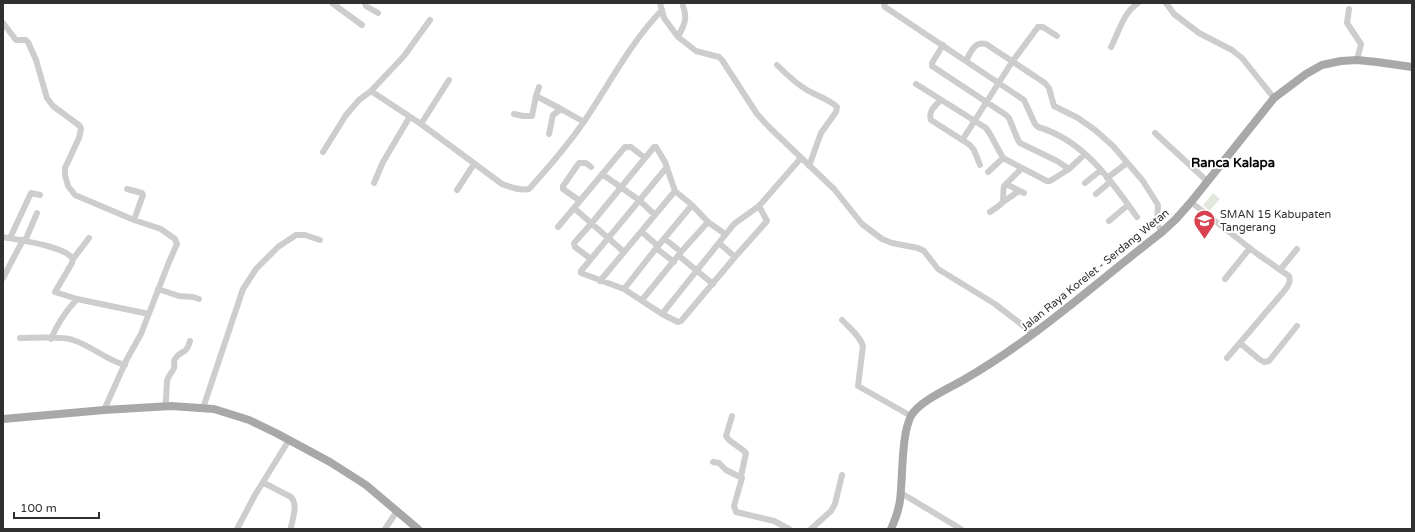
<svg xmlns="http://www.w3.org/2000/svg" width="1415" height="532" font-family="'Varela Round',sans-serif">
  <rect width="100%" height="100%" fill="#fff"/>
  <path fill="#e3e8dc" d="M1213,193L1220,199L1209,211L1203,205Z"/>
  <g fill="none" stroke-linecap="round" stroke-linejoin="round">
    <path stroke="#cdcdcd" stroke-width="6" d="M332,3L362,25
      M365,3L366,6L378,13
      M660,3L664,18L678,37L696,51L719,57L722,60L757,114L770,128L834,189L862,224L882,239L892,243L918,248L924,251L938,269L995,304L1034,334
      M885,3L884,5L885,7L1024,100L1035,124L1038,127C1083,140 1111,180 1137,217
      M1166,3L1174,14L1199,33L1232,50L1242,58L1274,98
      M1349,9L1347,23L1361,44L1357,60
      M3,23L16,40H26L28,42L36,60L47,98L53,106L80,126L81,129L79,138L65,168V175L68,186L75,195L134,220L161,229L175,239L177,244L169,262L141,334L127,359L104,410
      M678,37C684,25 688,19 683,6
      M943,45L932,63V66L1006,115L1009,118L1018,140L1020,143L1057,161L1069,169
      M1111,47C1119,32 1123,13 1138,3
      M966,61C971,52 974,41 986,44L1045,83L1049,88L1054,106L1078,118L1095,130L1113,146L1143,181L1158,205L1157,224L1162,232
      M777,65C786,74 795,83 807,90C815,95 831,100 837,107L836,112L821,133L809,166
      M916,84L986,128L990,134L1003,158L1047,181H1050L1069,169L1085,154
      M371,91L421,124L502,184C510,187 520,191 529,189C548,168 567,146 583,123C609,85 630,43 662,10
      M536,96L539,87
      M941,100C935,106 928,111 931,120L970,145L974,150L980,165
      M514,114L523,116H532L536,96L561,109
      M421,124L449,80
      M1155,133L1207,181
      M549,134L553,115L561,109L584,122
      M963,139L1012,62L1038,27H1043L1057,36
      M323,152L346,115L359,100L371,91L404,56L430,20
      M667,167L581,271V273L624,289L662,314L678,322L681,321L735,257L767,221L759,206
      M988,172L1003,158
      M602,174L639,200L655,215
      M1107,178L1127,163
      M374,183L383,162L409,118
      M1085,183L1101,170
      M1006,184L1024,193
      M127,189L142,193L143,195L134,220
      M457,190L474,164
      M1096,194L1110,182
      M580,201L563,189V186L579,163H586L591,167
      M1003,202L1019,191
      M1191,202L1256,253L1289,276C1291,282 1288,286 1285,290L1250,331L1227,358
      M574,208L624,252
      M990,212C1009,199 1001,204 1004,186L1022,168
      M1109,221L1128,205
      M558,227L625,147H631L645,158
      M642,232L658,246
      M3,237C18,240 65,246 73,259L72,263L55,292L77,299L149,314
      M10,238L31,193L40,195
      M665,239L681,252
      M25,241L37,213
      M719,243L735,257
      M656,248L674,262
      M679,256L713,284
      M73,259L89,238
      M591,259L575,247L574,243L591,224L654,147H656L665,162L675,191L692,205L708,222L725,234
      M1280,270L1297,249
      M3,278L23,240
      M1225,279L1250,248
      M600,281L675,191
      M158,289L179,296L193,297L199,299
      M624,289L658,246L692,205
      M642,300L681,252L708,222
      M662,314L734,224L759,206L801,158
      M842,320C850,328 859,335 863,346L858,386L911,416
      M20,338C32,338 62,336 73,340C92,346 106,360 125,365
      M51,339C57,324 66,311 77,299
      M1240,343L1259,359L1264,362L1269,361L1297,326
      M165,407C167,398 166,391 167,382C167,377 172,373 174,368C175,365 173,362 175,359C181,349 186,356 190,341
      M203,408L243,289L256,269L278,247L296,235H305L320,240
      M732,416L726,436L729,440L744,451L746,453L741,476
      M713,462L719,463L726,470L742,478L734,506L736,512L774,521L789,529
      M264,483L291,497C298,505 293,517 291,527
      M901,493L961,529
      M237,529L255,495L289,440
      M385,529L397,511
      M811,529L831,511L835,504L842,475"/>
    <path stroke="#a8a8a8" stroke-width="8" d="M3,419L104,410L171,406L214,409L249,420L276,433L330,462L366,485L418,529
      M891,529C895,520 899,510 900,500C903,478 901,435 911,416C919,401 950,388 965,379C1036,338 1097,282 1162,232L1176,219L1191,202L1274,98L1306,74L1322,65L1341,61L1357,60L1377,62L1412,67"/>
  </g>
  <defs>
    <symbol id="school-pin" viewBox="-11 -11 22 30"><path d="M0 17L-7.5 6A9.5 9.5 0 1 1 7.5 6Z" fill="#d8414f" stroke="#fff"/><path d="M0-5L7-2L0 1L-7-2ZM-4 1L0 2.5L4 1V4Q0 6-4 4Z" fill="#fff"/></symbol>
  </defs>
  <g fill-rule="evenodd">
    <use href="#school-pin" x="1192" y="208" width="25" height="34"/>
  </g>
  <g text-anchor="middle" dominant-baseline="central" stroke-width="4" stroke-linejoin="round" paint-order="stroke">
    <g font-size="11" fill="#303030" stroke="#fff" text-anchor="start">
      <text x="1220" y="214">SMAN 15 Kabupaten<tspan x="1220" dy="13">Tangerang</tspan></text>
    </g>
    <g font-size="11" fill="#303030" stroke="#fff">
      <text transform="translate(1095 270) rotate(-39)">Jalan Raya Korelet - Serdang Wetan</text>
    </g>
    <g font-size="13" font-weight="bold" fill="#000" stroke="#fff">
      <text x="1233" y="163">Ranca Kalapa</text>
    </g>
  </g>
  <rect width="1415" height="532" fill="none" stroke="#303030" stroke-width="8"/>
  <path d="M14 512v6h85v-6" fill="none" stroke="#303030" stroke-width="2"/>
  <text x="20" y="512" font-size="12" fill="#303030" stroke="#ffffff" stroke-width="3" paint-order="stroke">100 m</text>
</svg>
